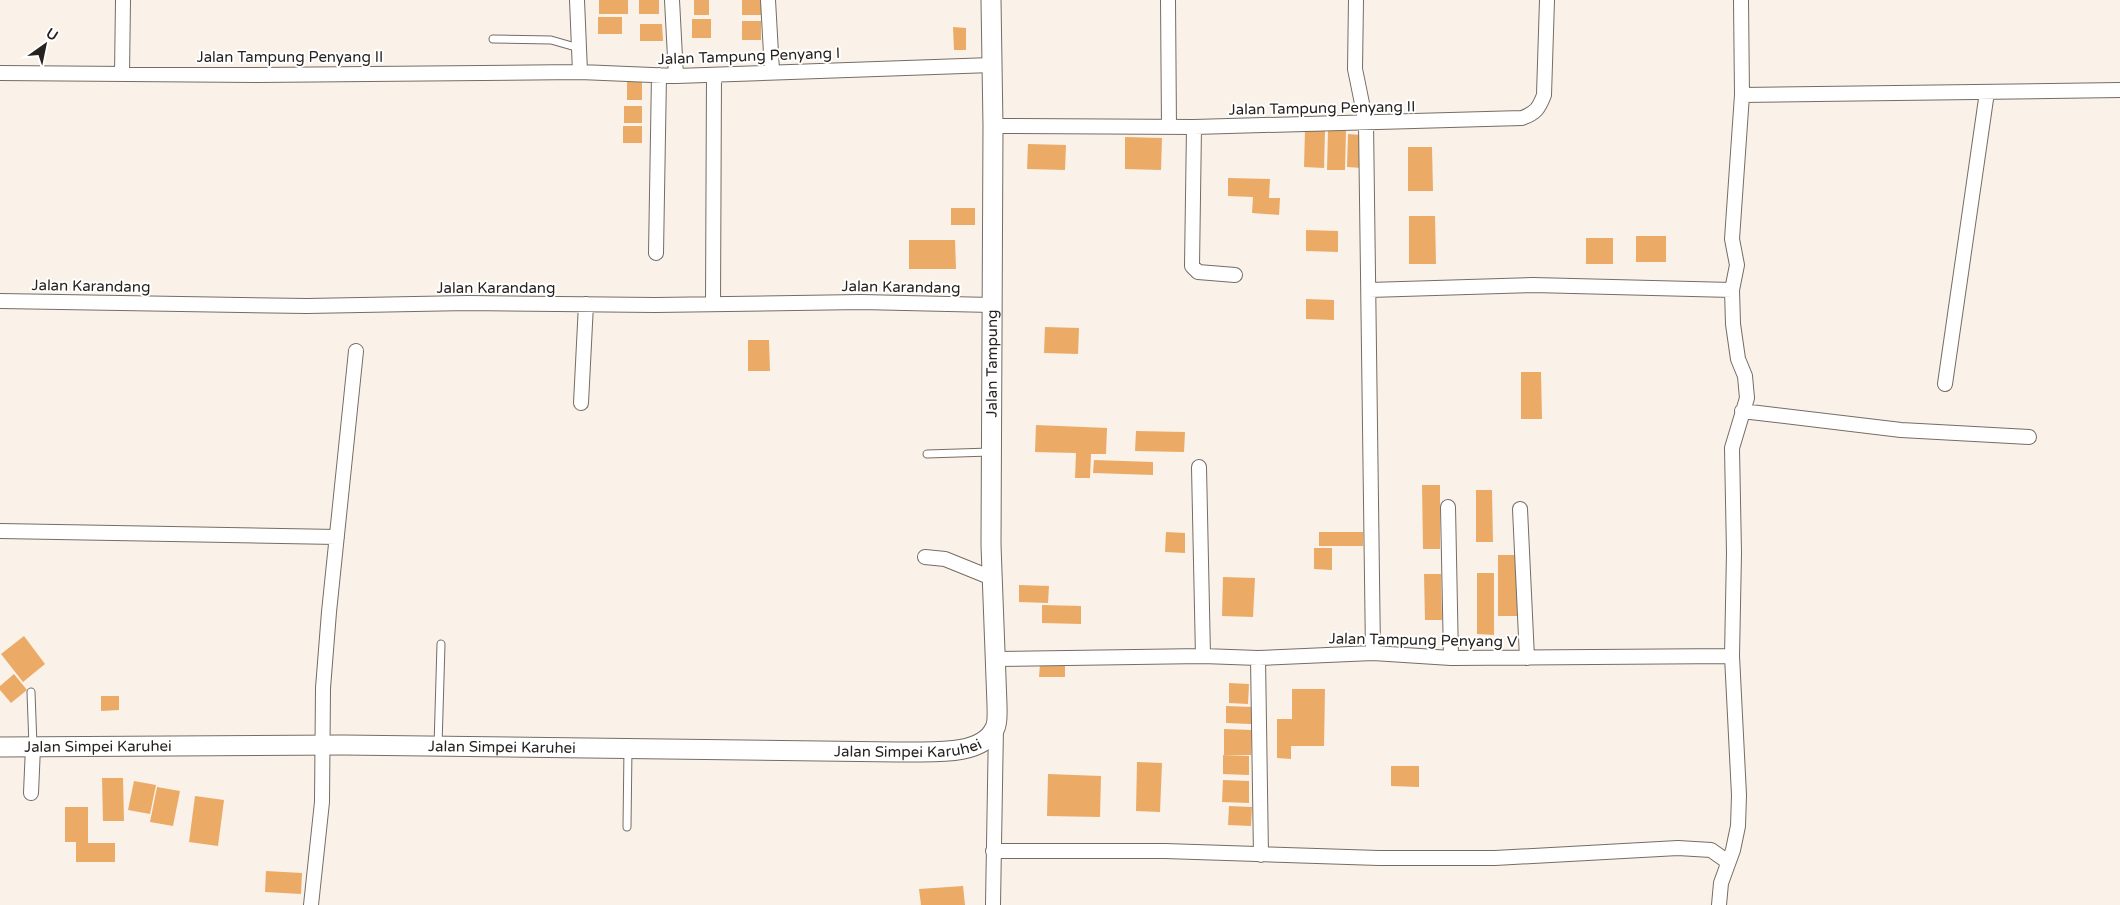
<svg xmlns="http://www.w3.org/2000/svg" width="2120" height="905" font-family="'Varela Round',sans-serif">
  <rect width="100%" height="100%" fill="#faf1e8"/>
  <path fill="#ebab66" d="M599,0H628V14H599Z
    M639,0H659V14H639Z
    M694,0H709V15H694Z
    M742,0H764V15H742Z
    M598,17H622V34H598Z
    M692,19H711V38H692Z
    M742,21H761V40H742Z
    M640,24H662L663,41H640Z
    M953,27L966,28V50H954Z
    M627,81H642V100H627Z
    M624,106H642V123H624Z
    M623,126H642V143H623Z
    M1305,130H1325L1324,168L1304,167Z
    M1328,131H1346L1345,170H1327Z
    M1348,134L1362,135V168L1347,167Z
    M1125,137L1162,138L1161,170L1125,169Z
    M1028,144L1066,145L1065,170L1027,169Z
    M1408,147H1432L1433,191H1408Z
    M1228,178L1270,179L1269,198H1280L1279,215L1252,213L1253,197L1228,196Z
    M951,208H975V225H951Z
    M1409,216H1435L1436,264H1409Z
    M1306,230L1338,231V252L1306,251Z
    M1636,236H1666V262H1636Z
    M1586,238H1613V264H1586Z
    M909,240H955L956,269H909Z
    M1306,299L1334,300V320L1306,319Z
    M1045,327L1079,328L1078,354L1044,353Z
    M748,340H769L770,371H748Z
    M1521,372H1541L1542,419H1521Z
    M1036,425L1107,428L1106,454H1091L1090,478H1075L1076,453L1035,452Z
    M1136,431L1185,432L1184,452L1135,451Z
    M1094,460L1153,462V475L1093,473Z
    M1422,485H1440V549H1423Z
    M1476,490H1492L1493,542H1476Z
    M1166,532L1185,533V553L1165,552Z
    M1319,532H1363V546H1319Z
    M1314,548H1332V570L1314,569Z
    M1498,555H1518L1519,616H1498Z
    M1477,573H1494V635L1477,634Z
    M1424,574H1441L1442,620H1425Z
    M1223,577L1255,578L1253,617L1222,616Z
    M1019,585L1049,586L1048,603L1019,602Z
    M1042,605L1081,606V624L1042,623Z
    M24,636L45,664L23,682L1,654Z
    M1040,664L1065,665V677H1039Z
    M14,674L27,690L11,703L0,690V686Z
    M1229,683L1249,684L1248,704L1229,703Z
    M1292,689H1325L1324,746H1291V759L1277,758V719H1292Z
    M101,696H119V710L101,711Z
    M1226,706L1252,707L1251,724L1226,723Z
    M1224,729L1252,730L1251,755H1224Z
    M1223,755L1249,756V775L1223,774Z
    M1137,762L1162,763L1160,812L1136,811Z
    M1391,766H1419V787L1391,786Z
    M1048,774L1101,776L1100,817L1047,816Z
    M102,778H123L124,821H103Z
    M1223,780L1249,781V803L1222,802Z
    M134,781L156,785L150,814L128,810Z
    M157,787L180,791L173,826L150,822Z
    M195,796L224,800L218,846L189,842Z
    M1229,806L1252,807L1251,826L1228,825Z
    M65,807H88V843H115V862H76V842H65Z
    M266,871L302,873L301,894L265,892Z
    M963,886L965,905H921L919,889Z"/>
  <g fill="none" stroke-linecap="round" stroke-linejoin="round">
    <defs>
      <path id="lane" d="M493,39L551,40L579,48
        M927,454L990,452
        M31,692L33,746
        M438,746L441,644
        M627,827L628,748"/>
      <path id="street" d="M577,0L580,72L676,76L992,65
        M672,0L676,76
        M768,0L772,71
        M1168,0L1169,127
        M1356,0L1355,69L1366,123L1373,653
        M0,73L256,75L580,72
        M122,74L123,0
        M1742,95L2120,90
        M993,126L1194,127L1522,118C1536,113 1539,108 1544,95L1547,0
        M1194,127L1192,266L1198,272L1235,275
        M656,253L659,75
        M1369,290L1533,285L1732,290
        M0,301L307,306L468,303L655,305L861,302L992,305
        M713,304L714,75
        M1945,384L1987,92
        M581,403L586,304
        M1742,411L1901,430L2029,437
        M1199,467L1203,656
        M1448,507L1451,658
        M1520,509L1527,658
        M0,531L337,537
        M925,557L945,559L992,578
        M1258,658L1261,855
        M994,659L1203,656L1258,658L1373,653L1451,658L1732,656
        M31,793L33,747
        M993,851H1165L1379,858H1495L1678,848L1711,850L1728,862
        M311,905L322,802L323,688L329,612L356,351
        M993,905L996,726
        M1719,905L1721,883L1733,850L1738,826L1739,795L1732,656L1734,553L1732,448L1747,398L1745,376L1738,359L1733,324L1732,290L1737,265L1732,239L1742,95L1741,0"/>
      <g id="secondary">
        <path id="s1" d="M0,747L343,745L897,752C925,751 982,758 995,728C998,722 997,712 997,705L991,545L993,126L991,0"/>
      </g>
    </defs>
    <use href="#lane" stroke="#756d65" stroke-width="9"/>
    <use href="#street" stroke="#756d65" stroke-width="16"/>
    <use href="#secondary" stroke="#756d65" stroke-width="21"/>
    <use href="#lane" stroke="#fff" stroke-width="7"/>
    <use href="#street" stroke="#fff" stroke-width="14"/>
    <use href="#secondary" stroke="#fff" stroke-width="19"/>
  </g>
  <g text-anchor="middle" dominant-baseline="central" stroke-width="4" stroke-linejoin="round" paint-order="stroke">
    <g font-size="15" fill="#26221f" stroke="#fff">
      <text transform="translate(749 56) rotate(-2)">Jalan Tampung Penyang I</text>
      <text x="290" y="57">Jalan Tampung Penyang II</text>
      <text transform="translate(1322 108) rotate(-1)">Jalan Tampung Penyang II</text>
      <text transform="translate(91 286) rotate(1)">Jalan Karandang</text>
      <text transform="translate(901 287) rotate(1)">Jalan Karandang</text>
      <text x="496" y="288">Jalan Karandang</text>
      <text stroke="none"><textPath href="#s1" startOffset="1368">Jalan Tampung</textPath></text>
      <text transform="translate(1423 640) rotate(1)">Jalan Tampung Penyang V</text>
      <text stroke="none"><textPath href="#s1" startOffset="908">Jalan Simpei Karuhei</textPath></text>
      <text stroke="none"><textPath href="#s1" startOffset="98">Jalan Simpei Karuhei</textPath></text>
      <text stroke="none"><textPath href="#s1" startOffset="502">Jalan Simpei Karuhei</textPath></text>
    </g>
  </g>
  <g transform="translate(45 45) rotate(33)" stroke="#ffffff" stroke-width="4" paint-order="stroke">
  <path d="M0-4L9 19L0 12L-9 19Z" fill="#26221f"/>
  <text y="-8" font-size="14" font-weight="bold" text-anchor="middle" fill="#26221f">U</text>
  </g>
</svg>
